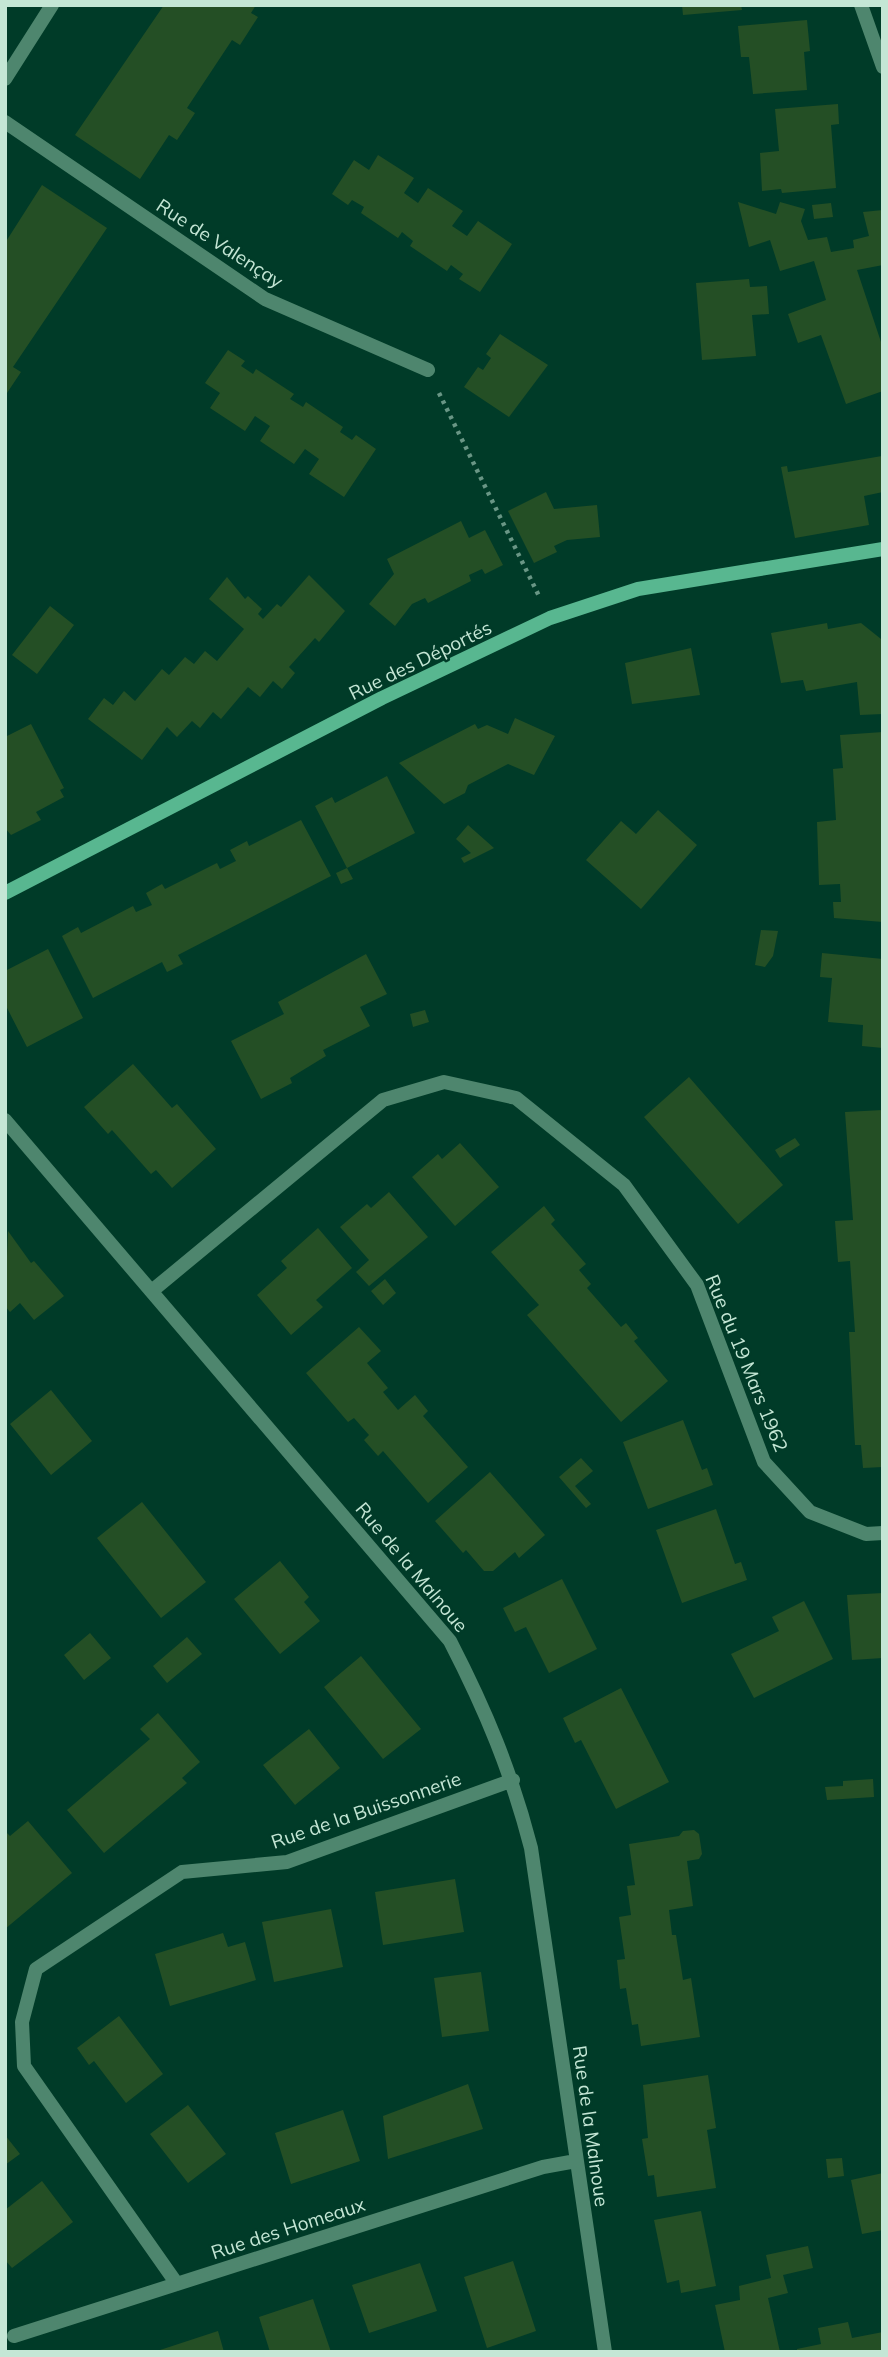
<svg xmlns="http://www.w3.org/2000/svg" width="888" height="2357" font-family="Mulish,sans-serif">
  <rect width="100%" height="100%" fill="#003b28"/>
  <path fill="#244f25" d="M164,5H256L251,13L258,17L240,45L232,40L187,108L195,113L177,140L169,135L140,179L75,135Z
    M682,5H741L742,10L683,15Z
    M807,20L810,51L804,52L807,90L753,94L749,57H741L738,26Z
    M838,104L839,124L831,125L836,188L782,193L781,189L762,191L760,153L779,151L775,109Z
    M378,155L414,178L404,193L418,203L428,188L463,211L452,226L467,236L478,221L512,244L480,292L459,279L463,274L451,265L447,271L410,246L413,241L402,232L398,238L361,213L364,207L352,200L348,205L332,194L354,160L369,170Z
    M42,185L107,228L13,367L21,372L5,396V243Z
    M738,202L776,214L780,202L805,209L801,221L808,240L827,237L831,252L854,248L853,240L869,236L863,212L883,210V265L857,270L883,348V391L846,404L821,335L798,343L788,314L826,300L814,261L780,271L770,240L749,247Z
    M831,203L833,217L814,219L812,205Z
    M749,279L750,287L767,286L769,314L752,315L756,356L702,360L696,283Z
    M500,334L548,365L509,417L464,387L478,367L483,370L491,358L486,354Z
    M228,350L245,361L241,366L253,374L256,369L294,394L290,399L303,407L306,402L343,427L340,432L352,440L356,435L376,449L344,497L309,474L319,459L305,449L294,464L260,441L270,426L255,416L245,431L210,408L220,393L205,383Z
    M882,456L883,492L864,496L869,525L795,538L781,467L787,466L788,472Z
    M546,492L554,509L597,505L600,537L567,540L554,546L557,552L534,563L508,511Z
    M461,521L469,538L485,530L503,565L485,574L482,569L469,575L471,581L428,603L425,598L412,604L395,626L369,604L394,574L387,559Z
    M309,575L345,611L319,642L315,638L289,667L295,673L282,689L273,681L260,697L248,687L221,719L213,712L200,728L192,721L177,737L167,727L142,760L88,719L104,698L113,705L124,691L135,701L162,669L169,675L185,657L194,664L205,651L217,661L244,629L209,599L227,577L245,599L248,596L262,609L258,614L263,619L277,604L281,607Z
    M50,606L74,625L37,674L12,655Z
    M827,623L828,629L861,623L881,639L883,714L860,715L857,682L806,691L803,680L781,683L771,633Z
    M691,648L700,695L632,704L625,663Z
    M515,718L555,736L534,775L508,764L468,785L465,793L444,804L399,763L475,724L478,729L487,725L508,734Z
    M31,724L64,788L60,790L64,797L36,812L41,820L11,835L5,828V737Z
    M883,732V922L834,918L833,902H841L840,884L819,885L817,822L836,820L833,769L843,768L840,735Z
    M387,776L415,833L347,868L315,806L332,797L335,803Z
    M658,810L697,845L641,909L586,860L621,821L636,834Z
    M301,820L331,876L178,955L183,964L167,972L162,962L93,998L62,936L78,927L81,933L133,906L136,912L152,905L146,893L162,884L165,889L217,863L220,869L236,861L230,850L247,841L249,846Z
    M468,825L494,848L464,863L461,858L471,853L456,839Z
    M347,868L353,879L341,884L336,873Z
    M761,930L778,931L773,956L765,967L755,965Z
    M48,949L83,1018L27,1047L5,1004V971Z
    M822,953L883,959V1048L862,1046L863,1025L828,1022L832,978L820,977Z
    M366,954L387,994L360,1007L370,1026L323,1050L326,1056L290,1078L292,1083L261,1099L231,1041L284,1014L278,1002Z
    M425,1010L429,1022L413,1027L410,1014Z
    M133,1064L172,1108L177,1104L216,1149L172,1188L156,1170L151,1174L112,1130L108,1134L84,1107Z
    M689,1077L783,1185L738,1224L644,1117Z
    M883,1110V1467L863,1468L861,1445H855L854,1428L849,1332H855L850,1261L838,1262L835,1221L853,1220L845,1112Z
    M795,1138L800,1145L780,1158L775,1150Z
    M460,1143L499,1187L455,1226L412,1177L438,1154L442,1159Z
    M389,1192L428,1237L369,1286L356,1272L369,1260L340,1227L367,1204L371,1208Z
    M544,1206L555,1220L551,1224L586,1264L579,1270L591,1284L587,1288L621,1327L626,1323L638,1338L634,1341L668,1381L621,1422L527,1315L539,1305L491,1252Z
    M318,1228L352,1268L316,1300L323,1307L291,1335L257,1295L287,1268L281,1261Z
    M8,1231L31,1263L34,1261L64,1296L34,1320L20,1303L10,1312L5,1306Z
    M385,1279L396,1293L383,1305L371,1291Z
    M359,1327L381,1351L367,1363L388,1388L383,1392L398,1410L415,1395L428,1411L423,1416L468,1467L428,1503L383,1451L378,1456L364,1440L369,1435L354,1418L348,1422L306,1373Z
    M51,1390L92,1441L51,1475L10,1424Z
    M683,1420L702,1470L707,1468L713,1485L648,1509L623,1442Z
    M581,1458L593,1471L575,1486L591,1504L586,1508L559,1477Z
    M490,1472L545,1535L519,1558L515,1552L493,1571H484L466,1550L463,1553L435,1521Z
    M142,1502L206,1582L161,1618L97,1538Z
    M716,1509L735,1564L741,1562L747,1580L682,1603L656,1530Z
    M280,1561L309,1597L304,1602L320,1621L280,1654L234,1599Z
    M562,1579L597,1649L549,1673L526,1627L515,1632L503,1608Z
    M883,1593V1658L852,1660L847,1595Z
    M804,1601L833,1659L754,1698L731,1654L779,1631L772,1617Z
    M90,1633L111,1658L84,1680L64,1655Z
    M187,1637L202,1654L167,1683L153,1666Z
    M361,1656L421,1729L383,1759L324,1687Z
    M621,1688L669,1782L616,1809L581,1740L575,1743L563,1718Z
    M158,1713L200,1762L182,1778L187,1783L104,1853L67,1810L150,1739L140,1729Z
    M309,1729L340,1768L295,1805L263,1765Z
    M873,1779L874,1797L827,1800L825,1787L843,1786V1781Z
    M28,1821L72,1873L5,1929V1831L10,1836Z
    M694,1830L699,1834L702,1854L699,1859L687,1861L693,1906L669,1910L672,1935H676L683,1980L691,1978L700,2037L641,2046L638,2024L632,2025L626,1988L620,1989L617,1960L625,1959L619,1917L631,1915L627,1886L635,1885L629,1844L679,1836L683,1831Z
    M455,1879L464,1932L383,1945L375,1892Z
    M331,1909L343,1967L274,1982L262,1922Z
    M223,1933L228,1947L245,1942L256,1980L170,2006L155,1954Z
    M481,1972L489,2031L442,2037L434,1978Z
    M119,2016L163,2074L126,2103L94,2061L89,2065L77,2048Z
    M708,2075L716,2128L707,2130L716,2188L657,2197L654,2175L648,2176L642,2139L648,2138L643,2085Z
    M468,2084L483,2129L388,2159L383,2116Z
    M188,2105L226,2154L188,2183L150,2134Z
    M343,2110L360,2161L291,2184L275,2133Z
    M5,2135L20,2154L5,2165Z
    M842,2158L844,2176L828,2178L826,2159Z
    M883,2173V2230L862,2234L851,2180Z
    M42,2181L73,2222L12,2268L5,2260V2210Z
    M701,2211L716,2286L681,2293L679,2280L667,2283L654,2220Z
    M808,2246L813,2268L783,2275L788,2293L768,2298L780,2352H725L715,2305L740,2300L739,2286L771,2278L766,2255Z
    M513,2261L536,2331L487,2348L464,2277Z
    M420,2263L437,2311L369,2333L352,2285Z
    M313,2299L331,2352H270L259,2317Z
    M848,2322L852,2338L883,2332V2352H797V2349L821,2344L818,2328Z
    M218,2331L224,2352H157V2351Z"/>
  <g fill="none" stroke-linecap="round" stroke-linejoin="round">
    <path stroke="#699685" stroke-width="4.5" stroke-dasharray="3.5 5" stroke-linecap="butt" d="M439,393L539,596"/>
    <path stroke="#4e866e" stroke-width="14" d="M861,5L883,67
      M5,79L52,5
      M5,122L265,299L428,370
      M5,1120L450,1641C486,1711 511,1771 531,1848L605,2352
      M153,1290L383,1100L444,1082L516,1098L624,1185L697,1285L764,1462L810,1512L866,1534L883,1533
      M177,2284L24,2066L22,2022L36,1969L182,1872L287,1862L513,1780
      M14,2336L543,2167L576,2161"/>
    <path stroke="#58b790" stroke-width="14" d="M5,893L382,698L550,618L638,589L883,549"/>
  </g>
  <g text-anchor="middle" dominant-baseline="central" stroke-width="5" stroke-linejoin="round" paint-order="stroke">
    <g font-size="19" fill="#c4e6d5" stroke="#003b28">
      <text transform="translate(220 243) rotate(33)">Rue de Valençay</text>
      <text transform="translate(420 660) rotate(-26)">Rue des Déportés</text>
      <text transform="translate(747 1363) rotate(68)">Rue du 19 Mars 1962</text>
      <text transform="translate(412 1567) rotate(50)">Rue de la Malnoue</text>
      <text transform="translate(366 1810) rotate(-19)">Rue de la Buissonnerie</text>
      <text transform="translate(591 2126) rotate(82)">Rue de la Malnoue</text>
      <text transform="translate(288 2228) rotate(-18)">Rue des Homeaux</text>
    </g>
  </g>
  <rect width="888" height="2357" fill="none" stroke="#c4e6d5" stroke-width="14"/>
</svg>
